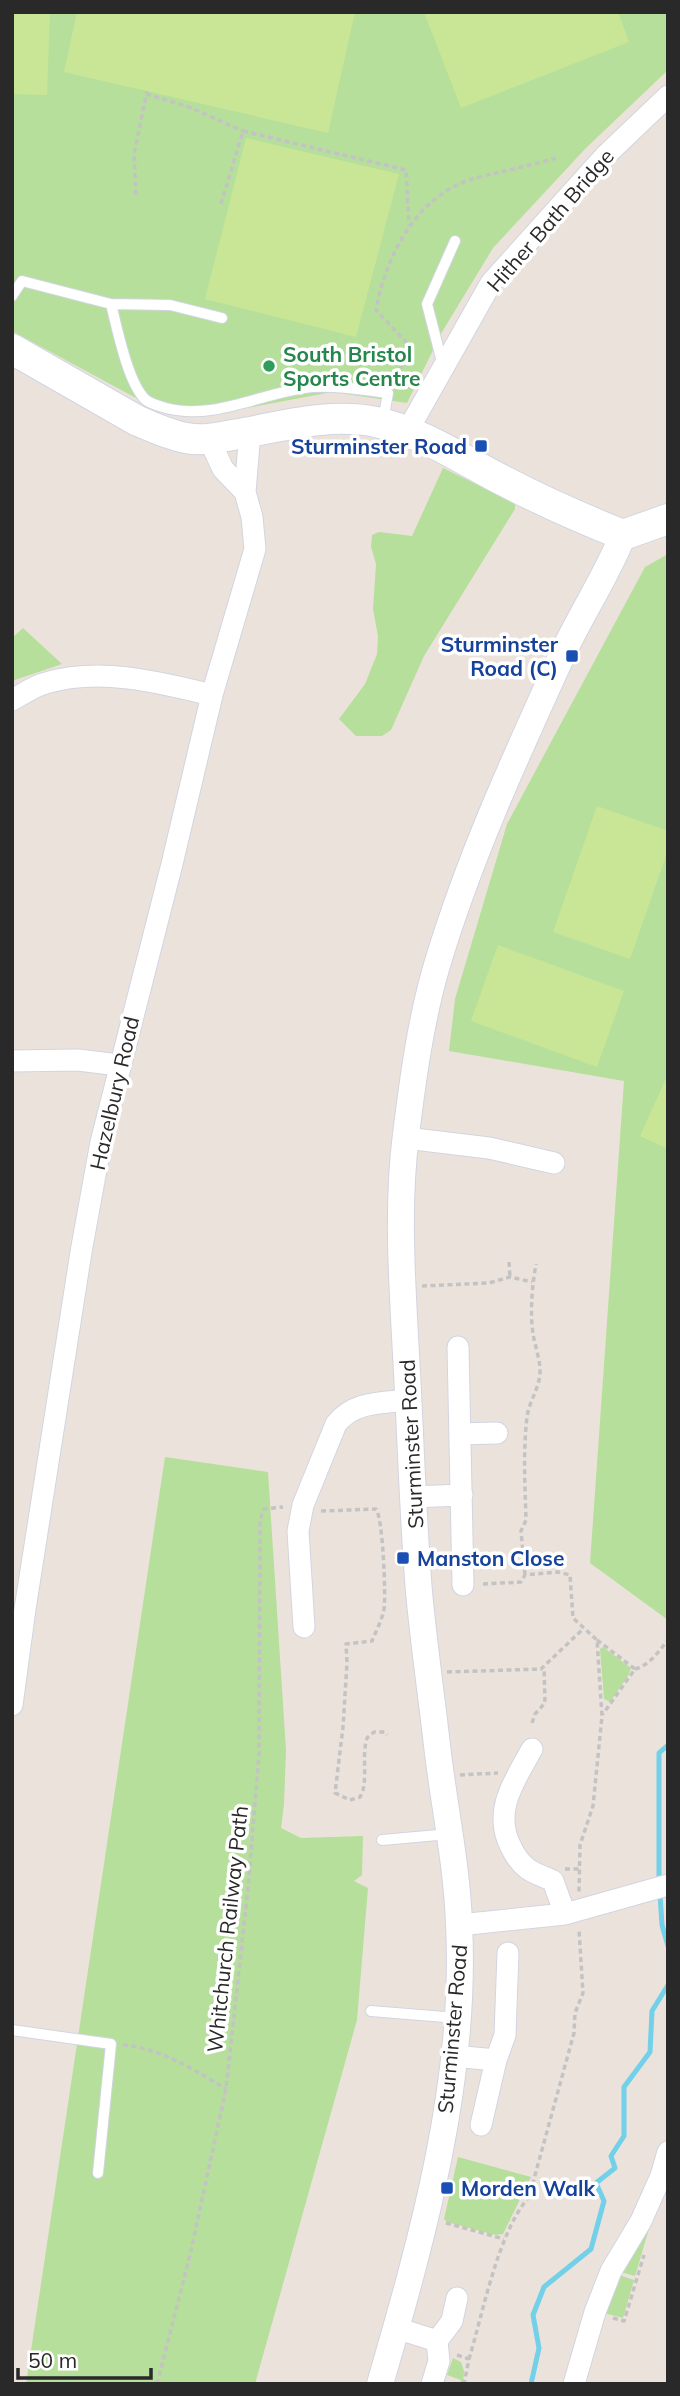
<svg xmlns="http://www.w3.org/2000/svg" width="680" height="2396" font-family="Mulish,sans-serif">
  <rect width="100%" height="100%" fill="#ebe3db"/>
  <path fill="#b5df9a" d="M12,12H668V70L586,148L493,248L442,332L407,403L332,392L199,417L160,411L12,331Z
    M443,468L515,503V509L424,656L391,730L382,736H356L339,719L365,684L377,654L378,636L373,609L376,564L371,547L372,535L379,532L412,536Z
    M668,554V1620L590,1563L624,1081L449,1051L455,999L507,824L645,567Z
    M23,628L62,664L12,681V638Z
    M165,1457L268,1472L286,1750L284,1804L281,1828L301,1838L363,1836L362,1875L354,1881L368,1888L357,2020L255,2384H26Z
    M603,1647L631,1668L628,1676L610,1702L604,1699L600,1649Z
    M458,2157L531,2177L503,2234L495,2235L447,2222L444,2219Z
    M654,2212L635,2276L621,2272Z
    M619,2275L634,2280L623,2318L604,2313Z
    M453,2358L461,2362L464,2371L463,2384H460L461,2380L447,2375Z"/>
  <path fill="#c9e696" d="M12,12H50L47,95L12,94Z
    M77,12H355L328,133L64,72Z
    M424,12H618L629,42L461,108Z
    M246,138L399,174L356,337L205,299Z
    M597,806L668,831V850L630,959L553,932Z
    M498,945L624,991L597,1067L471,1021Z
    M668,1074V1149L640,1136Z"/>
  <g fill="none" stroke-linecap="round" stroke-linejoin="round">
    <path stroke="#72d0e9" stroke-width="5" d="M659,1884V1753L668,1745
      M660,1894L662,1925L668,1946
      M531,2384L539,2348L533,2315L544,2287L591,2249L604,2201L596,2183L615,2168L611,2156L624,2136V2087L650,2052L652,2011L668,1985"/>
    <defs>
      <path id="service" d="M12,296L22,281L111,304L170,305L222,318
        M111,304C117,328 128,384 146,400C151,404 159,406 166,408C216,421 264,391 313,387C338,385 364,390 388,393L383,421
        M443,366L427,304L455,241
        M382,1840L449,1834
        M371,2011L457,2018
        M12,2030L111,2044L98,2173"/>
      <path id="minor" d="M408,430L491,283L606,155L668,96
        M245,492L250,432
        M12,700C23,694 34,686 46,683C101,667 158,682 212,695
        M12,1061L78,1060L119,1065
        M406,1138L489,1148L554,1163
        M458,1347L463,1585
        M460,1434L497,1433
        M412,1497L462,1495
        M304,1627L298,1531L303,1505L336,1424C354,1401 382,1403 409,1400
        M12,1705L25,1609L81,1252L101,1142L172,864L212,695L255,549L252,517L245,492L223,469L209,439
        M532,1749C515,1780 492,1811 511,1847C515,1856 520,1863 528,1869C535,1874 545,1877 553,1881L565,1914
        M459,1925L565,1914L668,1885
        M453,2056L496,2060
        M481,2125L496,2060L505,2035L508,1953
        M396,2328L437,2341
        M432,2384L439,2361L437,2341L452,2321L457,2298
        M574,2384L595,2312L611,2271L641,2221L661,2176L668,2152"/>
      <path id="tertiary" d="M380,2384C423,2236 467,2080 459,1924C457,1867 445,1810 438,1754C432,1700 424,1646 419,1592C413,1519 411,1446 407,1373C403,1294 396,1212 406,1134C413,1078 421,1019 437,965C469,858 516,756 562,655C581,614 606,577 623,535"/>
      <path id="secondary" d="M12,349L136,420C152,427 169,435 186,438C205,442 225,436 244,433C287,425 332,413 376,422C423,432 464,461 506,482C544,502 583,519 623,535L668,519"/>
    </defs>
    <use href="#service" stroke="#d1d5e1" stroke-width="12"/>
    <use href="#minor" stroke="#d1d5e1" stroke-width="23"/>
    <use href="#tertiary" stroke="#d1d5e1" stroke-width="28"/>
    <use href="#secondary" stroke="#d1d5e1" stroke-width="32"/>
    <path stroke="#c3c3c3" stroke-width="3.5" stroke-dasharray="5 3.5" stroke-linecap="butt" d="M146,94L189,107L243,131
      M136,195L134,154L147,91
      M221,204L243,131L406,170L409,226
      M397,385L406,342L376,310C386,257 413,202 466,181C474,178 484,176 492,174C513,169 535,164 556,158
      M509,1262L510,1277
      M422,1286L489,1283L510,1277L532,1282
      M321,1511L376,1509C383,1518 386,1596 384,1609C382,1620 376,1631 372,1641L346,1644L347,1663L343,1727L335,1793L350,1800L360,1797C369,1783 361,1756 367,1738L374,1732H385L387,1735
      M525,1575L521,1531L526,1520C525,1486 523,1451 527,1417C529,1401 540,1388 540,1371C540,1359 535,1346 533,1334C530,1312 532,1286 536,1264
      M483,1584L521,1582L525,1575L558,1572L570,1575L573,1618L597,1640L602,1716L593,1806L580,1845L579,1892
      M597,1640L635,1669L603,1714
      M635,1669C650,1665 658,1652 668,1640
      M447,1672L541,1669L583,1629
      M532,1723L535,1714L545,1703L544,1667
      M460,1775L498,1773
      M565,1869H580
      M123,2045C160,2048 195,2070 226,2089
      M446,2223L504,2239
      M613,2318L624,2321L644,2255
      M457,2355L469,2359L464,2384
      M469,2359C483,2313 498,2232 529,2197L574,2033L575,2013L583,1993L579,1930
      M157,2384L190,2255L226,2089L248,1888L259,1754L260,1520L264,1509L283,1507"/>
    <use href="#service" stroke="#fff" stroke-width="10"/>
    <use href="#minor" stroke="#fff" stroke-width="21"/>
    <use href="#tertiary" stroke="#fff" stroke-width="26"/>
    <use href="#secondary" stroke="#fff" stroke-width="30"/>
  </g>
  <circle fill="#2e9e5b" stroke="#fff" stroke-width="2.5" cx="269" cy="366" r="7"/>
  <g fill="#1a4fb4" stroke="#fff" stroke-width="2.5">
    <rect x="474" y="439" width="14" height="14" rx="3.5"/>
    <rect x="565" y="649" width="14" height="14" rx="3.5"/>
    <rect x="396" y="1551" width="14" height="14" rx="3.5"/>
    <rect x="440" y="2181" width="14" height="14" rx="3.5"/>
  </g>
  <g text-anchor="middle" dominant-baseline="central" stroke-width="7" stroke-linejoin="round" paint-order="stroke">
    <g font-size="21" fill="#292929" stroke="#fff">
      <text transform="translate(550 220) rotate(-49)">Hither Bath Bridge</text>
      <text transform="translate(114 1093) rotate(-77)">Hazelbury Road</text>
      <text transform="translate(411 1444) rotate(-93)">Sturminster Road</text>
      <text transform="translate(227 1929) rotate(-84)">Whitchurch Railway Path</text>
      <text transform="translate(452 2029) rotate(-85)">Sturminster Road</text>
    </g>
    <g font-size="21" font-weight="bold" fill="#27864d" stroke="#fff" text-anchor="start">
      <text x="283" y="354">South Bristol<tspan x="283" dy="24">Sports Centre</tspan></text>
    </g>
    <g font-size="21" font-weight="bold" fill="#164399" stroke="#fff" text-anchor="end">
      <text x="467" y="446">Sturminster Road</text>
      <text x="558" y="644">Sturminster<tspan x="558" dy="24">Road (C)</tspan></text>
      <text x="417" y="1558" text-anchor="start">Manston Close</text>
      <text x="461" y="2188" text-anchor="start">Morden Walk</text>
    </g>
  </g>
  <rect width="680" height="2396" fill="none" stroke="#292929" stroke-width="28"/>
  <path d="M18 2368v10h133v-10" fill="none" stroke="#292929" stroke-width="3.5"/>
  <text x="28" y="2368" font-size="21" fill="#292929" stroke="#ffffff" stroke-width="5" paint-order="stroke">50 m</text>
</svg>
